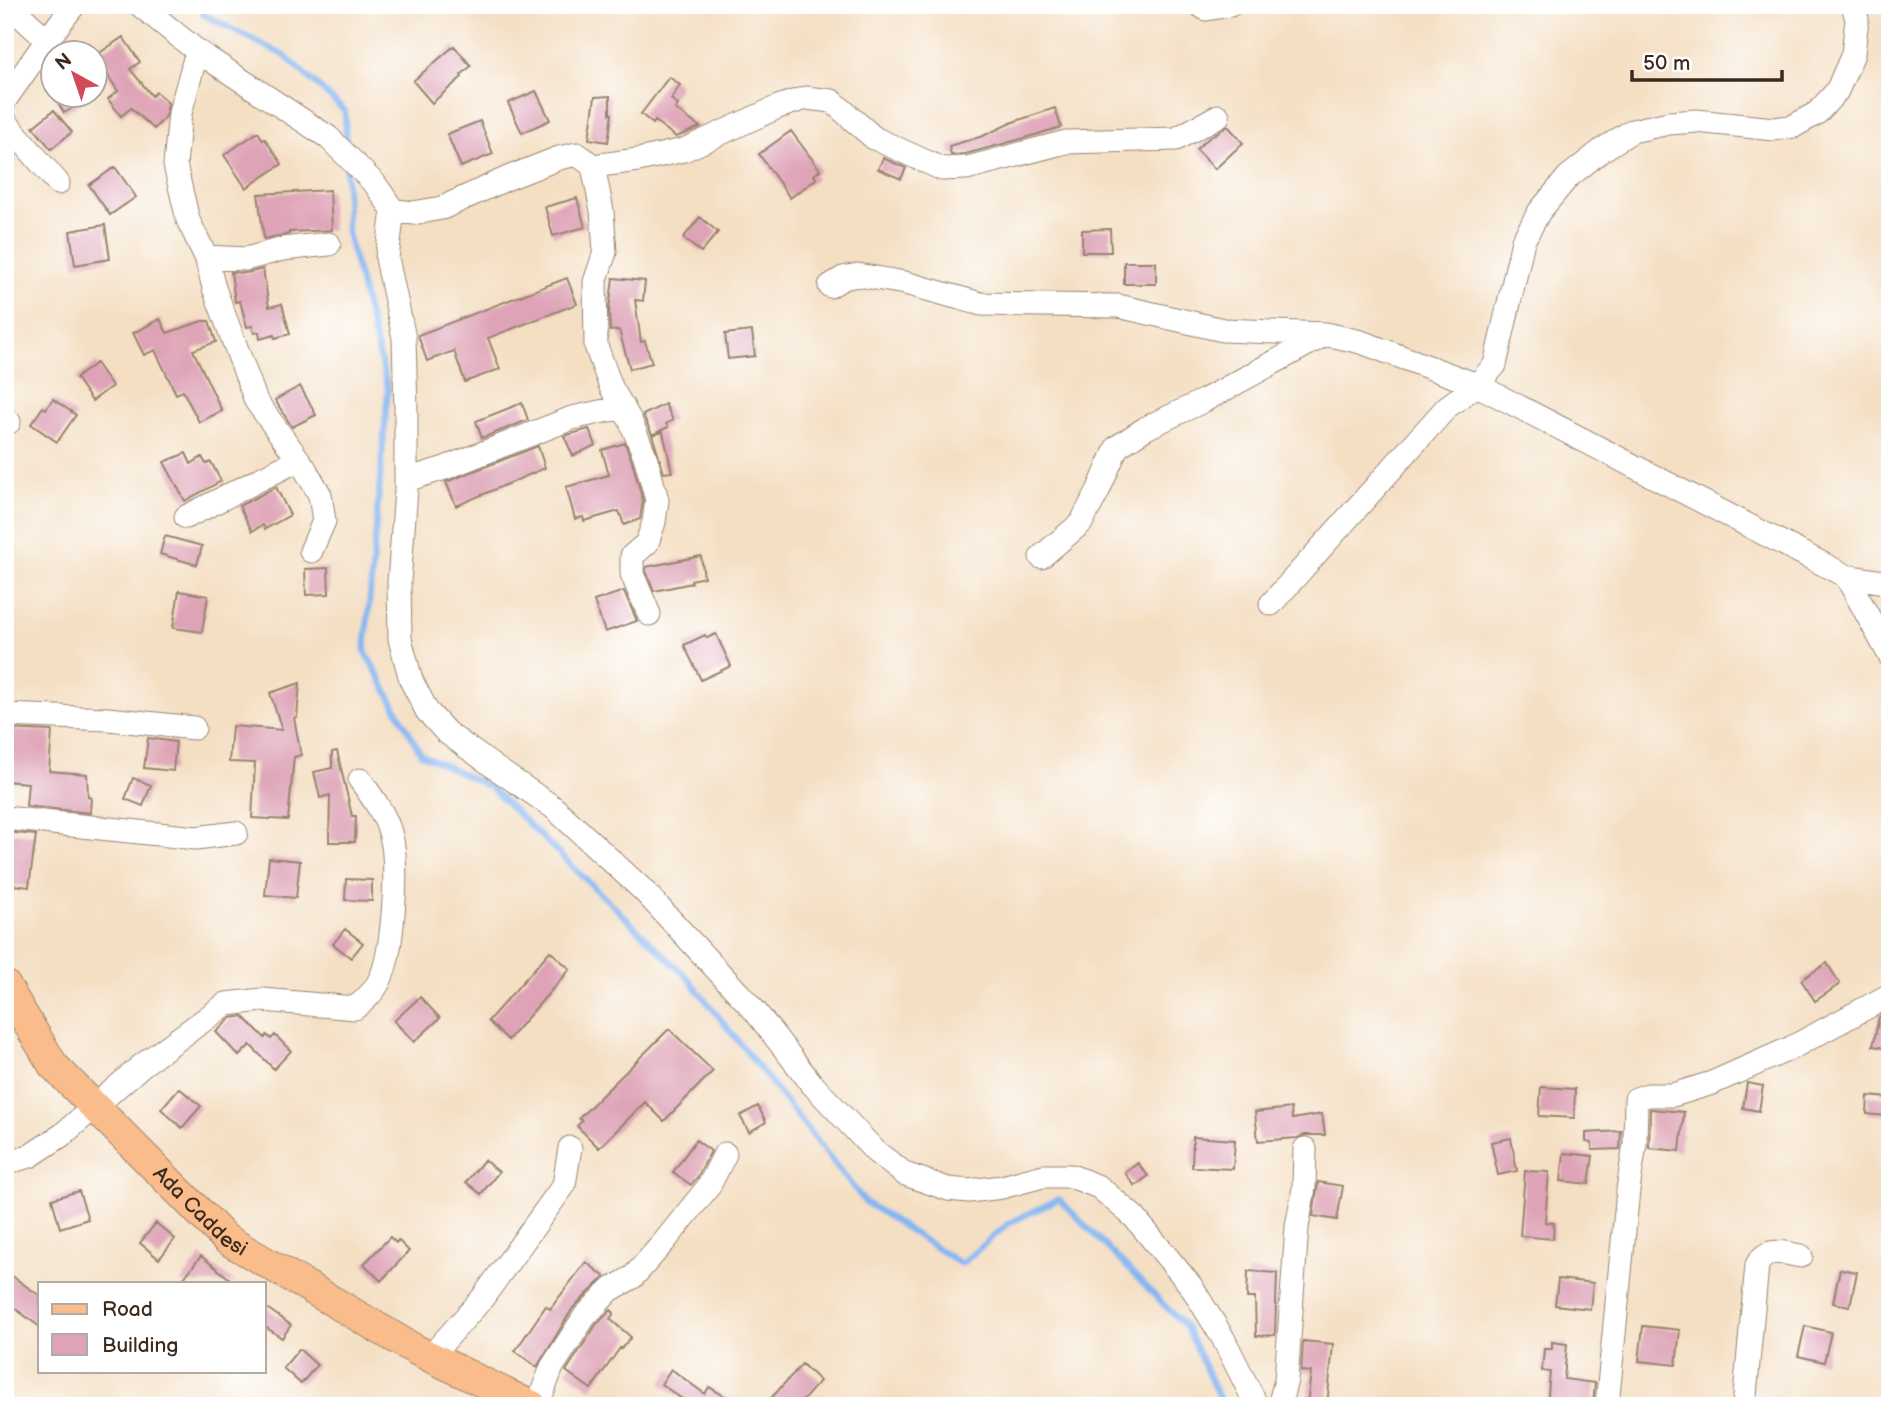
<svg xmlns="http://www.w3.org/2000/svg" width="1895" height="1411" font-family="'Balsamiq Sans',sans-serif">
  <rect width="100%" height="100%" fill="#fff"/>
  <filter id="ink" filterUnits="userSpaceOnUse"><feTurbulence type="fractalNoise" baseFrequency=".0143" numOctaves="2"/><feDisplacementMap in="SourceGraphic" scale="14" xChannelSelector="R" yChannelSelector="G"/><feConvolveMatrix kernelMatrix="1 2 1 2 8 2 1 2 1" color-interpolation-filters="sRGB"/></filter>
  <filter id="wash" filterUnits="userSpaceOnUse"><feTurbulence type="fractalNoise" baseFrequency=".00686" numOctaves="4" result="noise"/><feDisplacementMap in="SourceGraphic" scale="28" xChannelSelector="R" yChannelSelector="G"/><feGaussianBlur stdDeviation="1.57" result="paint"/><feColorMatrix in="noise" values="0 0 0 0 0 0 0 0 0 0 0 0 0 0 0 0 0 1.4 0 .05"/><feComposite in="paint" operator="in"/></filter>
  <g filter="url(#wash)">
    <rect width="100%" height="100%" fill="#f4dfc3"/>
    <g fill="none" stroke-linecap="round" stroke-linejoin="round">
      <path stroke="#85b6f1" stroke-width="6" d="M201,5L204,15L285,56L345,111L346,146
        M346,164L347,232L388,389L365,651L421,754L490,787L689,979L865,1202L961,1264L1009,1223L1059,1199L1186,1327L1223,1406"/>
    </g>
    <g id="blocks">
      <path fill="#dea3b6" d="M123,37L140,62L130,69L152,96L156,92L168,103L166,116L154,129L131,108L121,116L108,99L118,91L95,56Z
        M454,46L471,66L461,75L462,77L432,103L413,81Z
        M669,77L680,85L671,99L678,105L675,109L700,127L676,137L655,121L653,124L641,114Z
        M536,91L550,120L522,133L508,103Z
        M53,94H97L64,113Z
        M610,96V114H612L608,142L589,139L595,97Z
        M1055,108L1061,127L1025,138L965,154L951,155L949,146L983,136L1013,122Z
        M54,110L72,132L51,149L33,127Z
        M480,121L493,154L461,167L447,134Z
        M1228,126L1243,143L1215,169L1196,149L1210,137Z
        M791,131L820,170L814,175L816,179L790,198L759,154Z
        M258,132L263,140L265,139L282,164L246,188L224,155Z
        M883,158L906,168L901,179L878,169Z
        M115,167L136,197L110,215L89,185Z
        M330,190L332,230L289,232V234L264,239L258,194Z
        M577,198L585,227L553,236L545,207Z
        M700,217L718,232L701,252L683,238Z
        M105,225L110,259L75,265L70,231Z
        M1110,229L1111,252H1082V230Z
        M1124,262H1156V284H1124Z
        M263,269L269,307L282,304L290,334L275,338L274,335L260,339L259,332L254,333L252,326L247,327L240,301L235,302L231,272L246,273Z
        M567,278L577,304L488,338L500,369L465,382L454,351L427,361L418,335Z
        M613,278L645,281L643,301L635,300L641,342L645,341L652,363L630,369L619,330L610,331L609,309Z
        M160,319L167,333L202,321H209L216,342L193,350L222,411L199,422L183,391L176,394L155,350L144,355L133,333Z
        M752,331L755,356L728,359L725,334Z
        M96,363L112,386L92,401L76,378Z
        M300,386L316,415L292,427L275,400Z
        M53,399L76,415L57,442L31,424L43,407L46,409Z
        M522,403L528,420L482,438L476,421Z
        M665,404L673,420L666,424L668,427L652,435L643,415Z
        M589,429L596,445L573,456L564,436Z
        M663,432L672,472L664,473L652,435Z
        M625,443L632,461L643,501L640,519L624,525L619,511L584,521L583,517L575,519L566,487L609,475L602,450Z
        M538,446L545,468L456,506L446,482Z
        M186,453L191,464L202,457L206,464L211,462L221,481L185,501L164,462Z
        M276,487L290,515L265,529L263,525L252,531L239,506Z
        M165,536L202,546L197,565L160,554Z
        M701,556L704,577L691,580L692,583L654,591L646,571V567Z
        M328,568L329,594L306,595L305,569Z
        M179,591L208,596L202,632L173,628Z
        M624,591L637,621L605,632L594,601Z
        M716,634L731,666L701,680L684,645L705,635L707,638Z
        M300,683L297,717L294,718L301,755L294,757L288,820L252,818L255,763L229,762L232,726L282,730L270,693Z
        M5,729L52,731L49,771L87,774L88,797H91L90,813L26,806L28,783L5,781Z
        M148,738L176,742L173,771L144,768Z
        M337,751L352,816H356L355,842H329L330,795L320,798L314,772L332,768V752Z
        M133,778L151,785L143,806L125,799Z
        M5,832L36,835L29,887L5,884Z
        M269,858L300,861L296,898L265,895Z
        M346,879L372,880V901L345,900Z
        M345,929L363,943L351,958L333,944Z
        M550,951L570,969L508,1040L488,1021Z
        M1827,963L1840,984L1815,1001L1801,980Z
        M420,997L440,1018L414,1042L394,1021Z
        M1890,1011V1049L1873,1046L1879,1017Z
        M243,1016L265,1038L267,1035L271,1039L275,1035L291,1051L274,1069L250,1045L239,1056L216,1032L231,1018Z
        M669,1029L713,1071L664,1121L645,1102L599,1148L577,1126L582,1121L579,1118Z
        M1747,1083L1763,1086L1759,1111L1743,1108Z
        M1541,1087L1575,1089L1574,1118L1539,1116Z
        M179,1088L201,1106L182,1128L161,1109Z
        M1868,1096L1889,1098L1887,1116L1867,1114Z
        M758,1106L766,1122L749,1132L740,1116Z
        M1291,1108L1292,1119L1322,1114L1325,1135H1305L1297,1138L1258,1141L1255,1112Z
        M1650,1109L1684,1112L1680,1151L1649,1148Z
        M1621,1131L1620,1149L1592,1150V1143L1586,1142V1133Z
        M1193,1137L1235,1140L1233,1169L1192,1167Z
        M1511,1138L1517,1171L1498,1175L1491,1142Z
        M696,1140L711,1151L697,1178L691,1185L673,1172Z
        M1564,1153L1593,1156L1589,1184L1561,1181Z
        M484,1160L499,1172L481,1194L466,1182Z
        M1138,1163L1148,1176L1135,1186L1125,1173Z
        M1525,1171L1549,1172L1545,1222L1554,1223L1553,1239L1520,1236Z
        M1318,1182L1343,1186L1337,1220L1313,1216Z
        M79,1191L88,1219L60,1228L52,1199Z
        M156,1223L175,1239L159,1259L140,1243Z
        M390,1237L396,1243L398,1240L409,1251L381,1281L364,1264Z
        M201,1256L235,1283H180Z
        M586,1262L605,1277L573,1308L537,1367L515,1351L546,1306L550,1309Z
        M1840,1269L1857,1272L1850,1306L1833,1303Z
        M5,1271L40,1296V1327L5,1301Z
        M1248,1271L1277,1273L1275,1335L1256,1336L1255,1298H1247Z
        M1558,1279L1593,1283L1590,1309L1555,1305Z
        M264,1306L291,1325L282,1338L264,1326Z
        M611,1310L614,1313L610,1319L631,1337L621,1349L620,1348L591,1389L566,1371L596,1325Z
        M1643,1326L1680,1330L1676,1365L1639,1361Z
        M1805,1326L1831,1332L1824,1362L1798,1356Z
        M1303,1341L1333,1344L1327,1406H1307L1311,1372L1301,1371Z
        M1552,1342L1567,1344L1564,1379L1595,1383L1593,1406H1547L1550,1372L1542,1371L1544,1349H1552Z
        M299,1349L317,1365L301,1384L283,1368Z
        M802,1364L820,1381L798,1406H764Z
        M671,1369L705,1394L709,1387L741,1406H692L661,1384Z"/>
    </g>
  </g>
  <g filter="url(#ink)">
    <use href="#blocks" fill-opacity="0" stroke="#988470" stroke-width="2"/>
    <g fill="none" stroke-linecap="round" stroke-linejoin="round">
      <defs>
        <path id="minor" d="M9,5L47,40
          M140,5L197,51L328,137L375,184L393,210L413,213L442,208L508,178L559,158L577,154L593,166L602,211L605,252L595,282L596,346L611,387L630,420L645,456L657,500L654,522L647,543L632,556V574L649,614
          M1200,5L1206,9L1230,5
          M197,51L180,113L175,165L188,220L206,257L214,288L256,401L304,467L320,495L324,521L311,551
          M5,100L47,40L74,5
          M5,121L58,183
          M593,166L638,160L684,150L778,107L806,98L832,101L874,138L942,169L967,168L1066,142L1176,139L1218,116
          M393,210L387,258L404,338L406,410V490L399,582L400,639L411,680L427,711L446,732L497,769L553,807L643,890L755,1011L812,1084L876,1152L905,1174L948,1189L969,1191L1002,1187L1043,1176H1071L1099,1187L1134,1217L1191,1286L1223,1338L1257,1406
          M206,257L246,259L283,249L329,244
          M830,286L843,278L858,275L905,283L981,304L1118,306L1223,330L1326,334L1361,342L1477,385L1846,576L1890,656
          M5,419L9,422
          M406,480L445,468L572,418L623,407
          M186,517L298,460
          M1041,557L1081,523L1098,491L1117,447L1146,428L1205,400L1326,334
          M1846,576L1890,583
          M1271,604L1447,407L1477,385L1495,365L1523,241L1539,212L1568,177L1602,150L1632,131L1669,123L1696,121L1774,129L1794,126L1817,113L1837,91L1853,54L1857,19L1853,5
          M5,715L108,719L194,728
          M5,818L196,838L236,833
          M5,1163L30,1156L62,1135L141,1066L226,1004L263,1000L355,1008C366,1000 377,988 382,975C393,947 399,865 391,836C387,817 371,795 360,780
          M430,1357L481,1300L564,1185L570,1148
          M537,1406L552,1367L585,1316L610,1290L633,1277L664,1242L709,1186L725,1154
          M1279,1406L1286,1380L1297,1227L1304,1188L1305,1149
          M1607,1406L1628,1190L1635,1144L1636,1099L1648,1095H1673L1712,1083L1791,1048L1890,995
          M1744,1406L1757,1265C1767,1246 1783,1253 1801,1256"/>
        <g id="major">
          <path id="s1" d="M5,985L53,1065L226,1239L416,1350L532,1406"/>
        </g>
      </defs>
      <use href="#minor" stroke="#988470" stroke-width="25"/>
      <use href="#major" stroke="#988470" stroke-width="32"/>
      <use href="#minor" stroke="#fff" stroke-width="23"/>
      <use href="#major" stroke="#f9bc8a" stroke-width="30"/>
    </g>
  </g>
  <g text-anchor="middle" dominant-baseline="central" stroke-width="5" stroke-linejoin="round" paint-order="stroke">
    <g font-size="21" fill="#3b2a1e" stroke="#fff">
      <text stroke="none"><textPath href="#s1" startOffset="301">Ada Caddesi</textPath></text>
    </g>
  </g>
  <rect width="1895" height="1411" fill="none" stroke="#fff" stroke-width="28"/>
  <rect x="38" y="1282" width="228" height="91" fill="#ffffff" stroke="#b1aaa5" stroke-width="2"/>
  <rect x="52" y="1304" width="35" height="10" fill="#f9bc8a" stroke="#b1aaa5" stroke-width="2"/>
  <text x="102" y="1316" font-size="21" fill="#3b2a1e">Road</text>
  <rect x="52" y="1334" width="35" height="21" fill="#dea3b6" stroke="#b1aaa5" stroke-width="2"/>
  <text x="102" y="1352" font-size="21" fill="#3b2a1e">Building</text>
  <g transform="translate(74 74) rotate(320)"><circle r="33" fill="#ffffff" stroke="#b1aaa5" stroke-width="2"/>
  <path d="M0-5L12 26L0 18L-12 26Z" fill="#d1495b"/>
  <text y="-10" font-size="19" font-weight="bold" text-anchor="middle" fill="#3b2a1e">N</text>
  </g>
  <path d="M1632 70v10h150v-10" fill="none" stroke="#3b2a1e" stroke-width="3.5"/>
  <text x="1643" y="70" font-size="21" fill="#3b2a1e" stroke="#ffffff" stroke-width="5" paint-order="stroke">50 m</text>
</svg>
